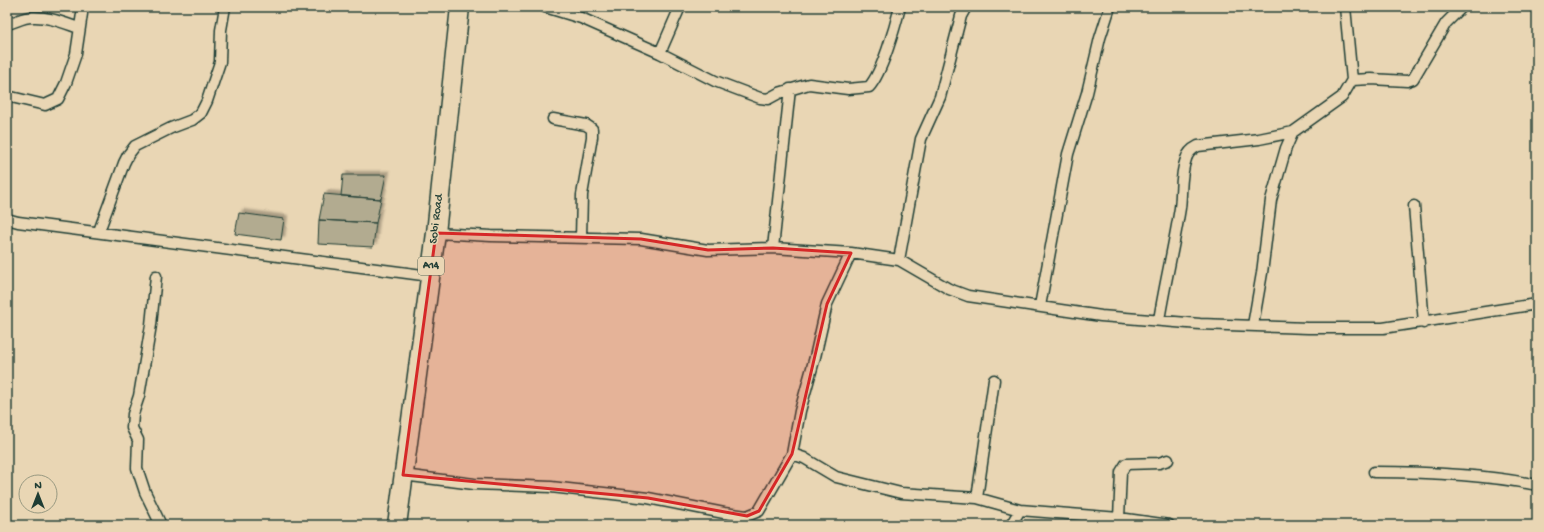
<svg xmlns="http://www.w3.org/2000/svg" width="1544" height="532" font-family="'Gochi Hand',sans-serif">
  <defs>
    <filter id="shadow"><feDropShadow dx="3.5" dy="-3.5" stdDeviation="1" flood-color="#0004"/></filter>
  </defs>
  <rect width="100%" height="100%" fill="#e9d6b4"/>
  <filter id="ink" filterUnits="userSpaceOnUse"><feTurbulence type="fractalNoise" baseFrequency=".025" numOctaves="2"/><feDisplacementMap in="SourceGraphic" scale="8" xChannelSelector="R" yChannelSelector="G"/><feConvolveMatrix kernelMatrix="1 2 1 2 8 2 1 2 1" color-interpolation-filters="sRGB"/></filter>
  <g filter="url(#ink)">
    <path fill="#b2ab90" stroke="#1f3d34" filter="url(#shadow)" d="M343,175H386L381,199L341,196Z
      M324,194L381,199L376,223L319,220Z
      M239,213L284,219L281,240L235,234Z
      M319,220L376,223L373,247L318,244Z"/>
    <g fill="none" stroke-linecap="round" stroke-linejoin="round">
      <defs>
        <path id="street" d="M545,7L581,18L660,53L715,81L760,98L768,99L779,93L809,84L848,89L869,87C882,73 895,27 900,7
          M7,24C16,22 23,17 32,17C47,16 64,23 79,28
          M660,53L680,7
          M1352,80L1371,79L1407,81L1413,79L1446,23L1462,7
          M7,96L45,105L58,99L66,83L76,54L83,7
          M553,119L586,125L592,129V137L582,195L581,238
          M1414,206L1424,323
          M7,219L18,222L430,276
          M99,231L124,163L128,155L135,146L171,128L192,120L201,113L207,101L220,62L221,30L225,7
          M436,233L491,236L641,239L708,250L773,248L851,253L899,260L949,289L968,296L1101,316L1200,324L1308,328H1383L1537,304
          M773,248L790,89
          M899,260L921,139L940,97L961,16L966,7
          M156,276L151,325L139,396L133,414L132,428L138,440L137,468L145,492L161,525
          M1040,306L1068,154L1087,93L1100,38L1110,7
          M1159,320C1165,283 1174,246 1180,208C1182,192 1180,175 1186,159C1188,152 1192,149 1198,146L1259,139L1293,132
          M1253,325L1262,273L1271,200L1286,148L1293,132L1342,97L1352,80L1345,7
          M792,454L804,458L836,477L901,493L977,498L1020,510L1119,518L1169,525
          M1374,472C1428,472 1484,474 1537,485
          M403,475L474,484L551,487L648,498L724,513L747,516L759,511L792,454L800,411L815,357L827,304L851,253
          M977,498L994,380
          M1119,518L1121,472L1126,464L1159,463L1168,460
          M1011,525L1020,510"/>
        <path id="highway" d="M397,525L436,233L460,7"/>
      </defs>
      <use href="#street" stroke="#1f3d34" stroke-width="13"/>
      <use href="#highway" stroke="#1f3d34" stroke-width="21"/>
      <use href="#street" stroke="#e9d6b4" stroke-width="10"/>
      <use href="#highway" stroke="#e9d6b4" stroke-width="18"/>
    </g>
  </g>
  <path fill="#d62828" fill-opacity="0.2" stroke="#d62828" stroke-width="3" stroke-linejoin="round" d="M436,233L641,239L708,250L773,248L851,253L827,304L792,454L759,511L747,516L648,498L403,475Z"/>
  <g text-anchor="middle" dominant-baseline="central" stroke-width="3" stroke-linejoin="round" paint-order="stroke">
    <rect fill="#e9d6b4" stroke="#5c6b5a" stroke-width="1" x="418" y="257" width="26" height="18" rx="3"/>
    <g font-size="11" font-weight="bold" fill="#1f3d34">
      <text x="431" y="266">A14</text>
    </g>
    <g font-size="12" fill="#1f3d34" stroke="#e9d6b4">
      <text transform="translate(437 219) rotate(-83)">Sobi Road</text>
    </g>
  </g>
  <rect width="1544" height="532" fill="none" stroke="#e9d6b4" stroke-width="24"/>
  <rect x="12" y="12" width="1520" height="508" fill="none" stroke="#1f3d34" stroke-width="1.5" filter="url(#ink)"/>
  <g transform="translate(38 494)"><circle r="19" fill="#e9d6b4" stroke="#989981"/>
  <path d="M0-3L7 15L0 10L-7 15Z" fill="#1f3d34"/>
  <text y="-6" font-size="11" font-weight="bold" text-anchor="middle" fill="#1f3d34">N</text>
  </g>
</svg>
